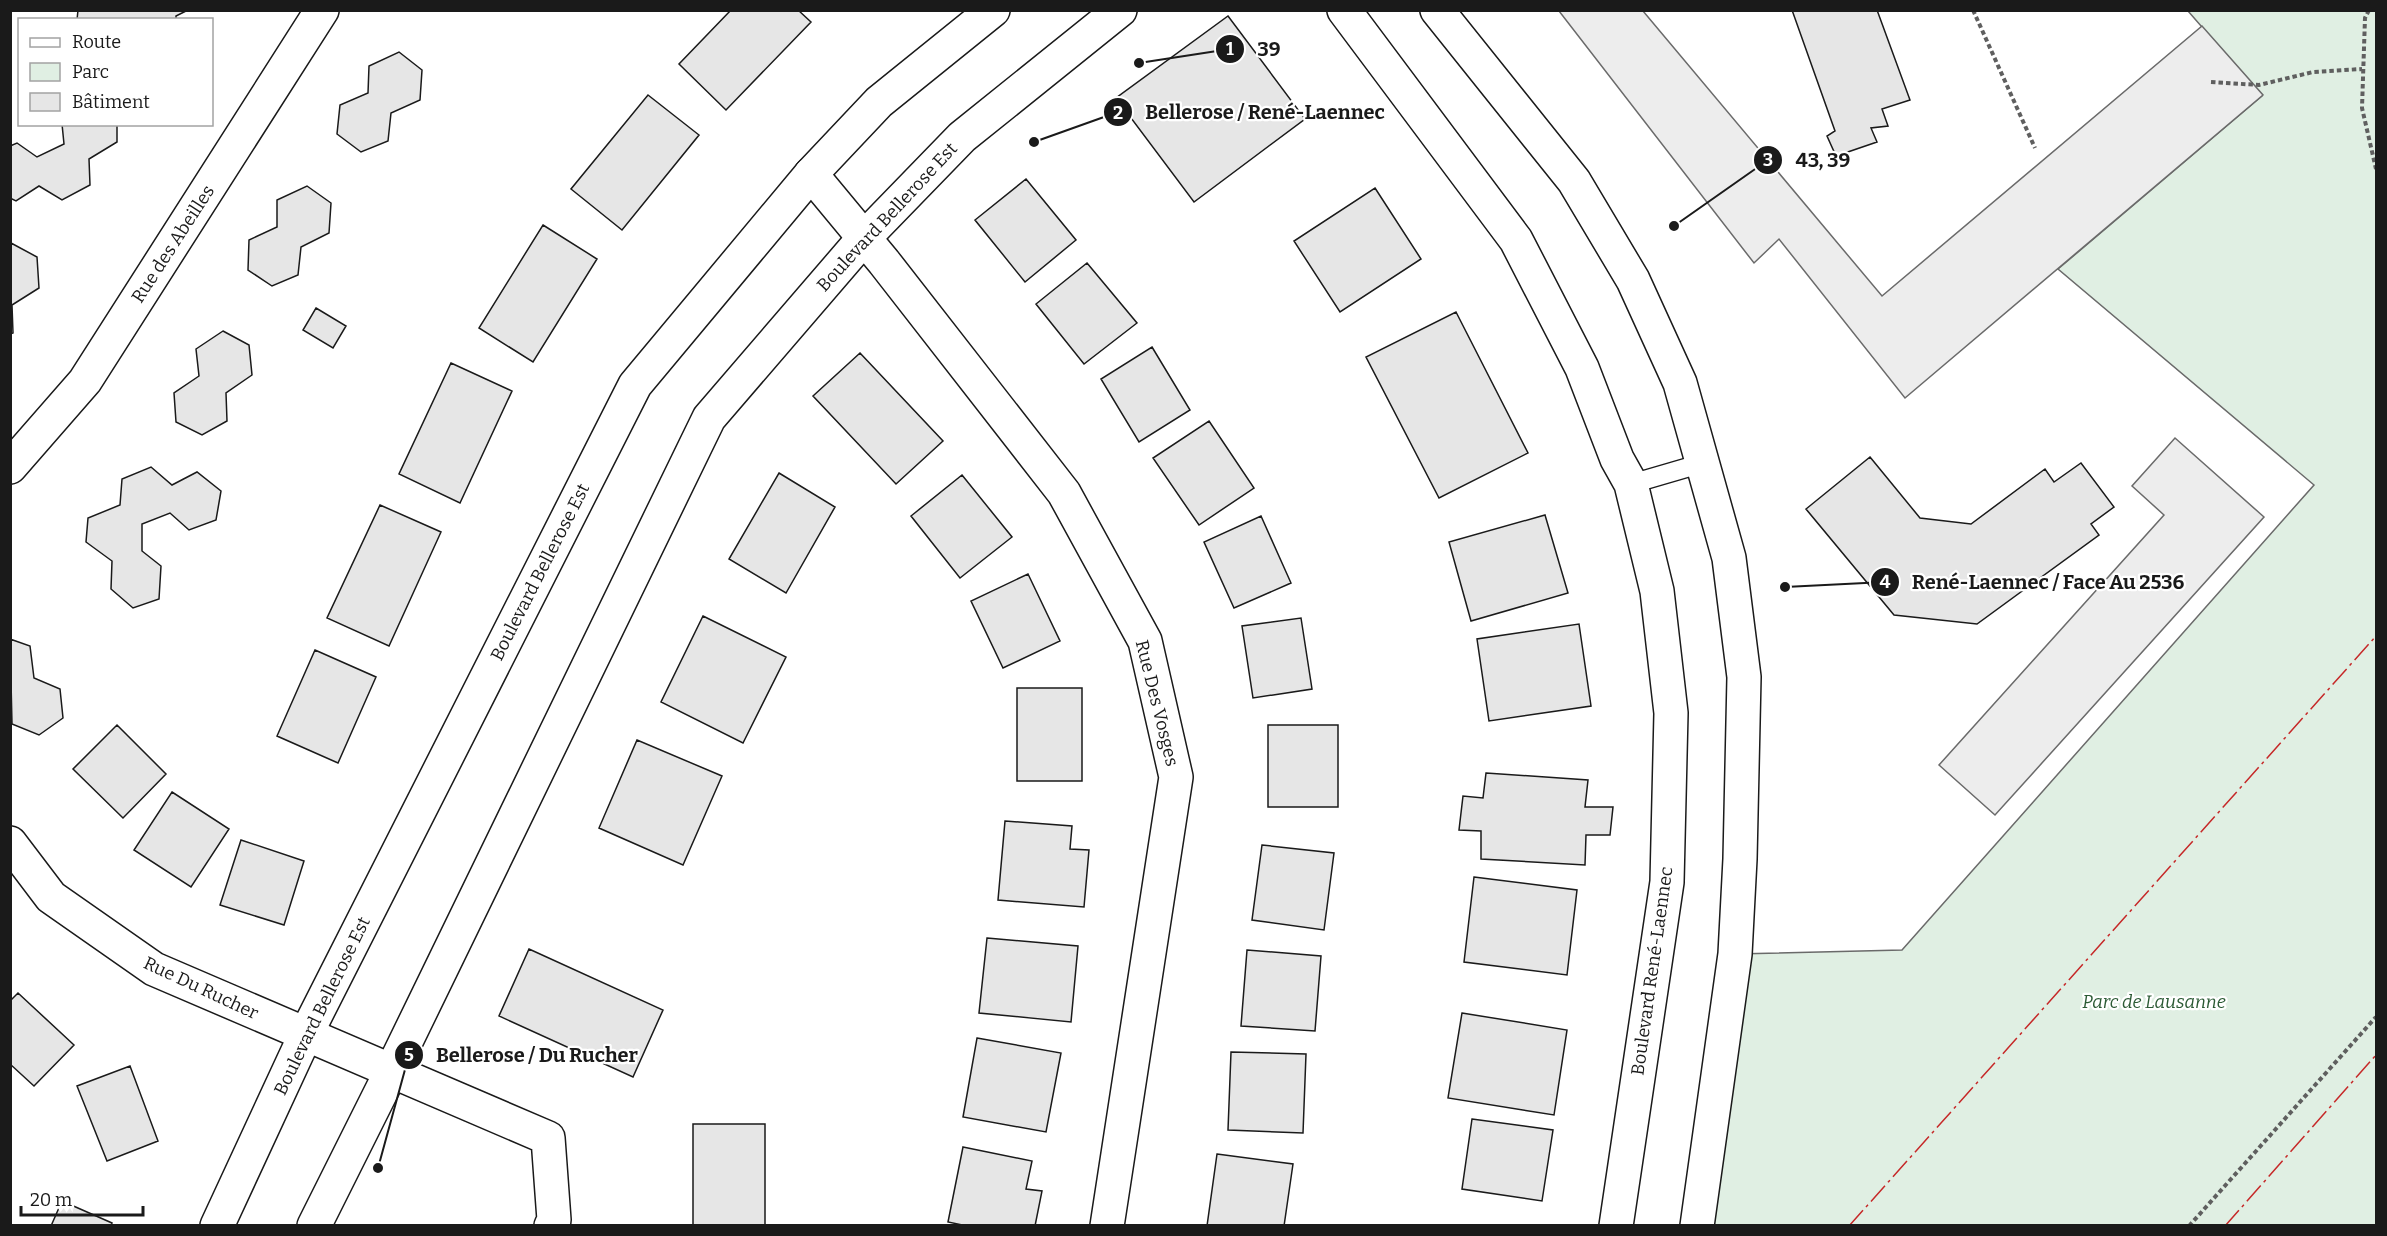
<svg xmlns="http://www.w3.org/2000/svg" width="2387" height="1236" font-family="Bitter,serif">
  <rect width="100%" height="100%" fill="#fff"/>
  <path fill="#e0efe3" stroke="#6a6a6a" stroke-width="1.5" d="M2188,11H2376V1225L1714,1226L1735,954L1902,950L2314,485L2058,269L2262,96Z"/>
  <path fill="#ededed" stroke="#6a6a6a" stroke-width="1.5" d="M1559,11H1643L1882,296L2202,26L2263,95L1905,398L1779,239L1754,263Z
    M2175,438L2264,517L1995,815L1939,765L2164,515L2132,486Z"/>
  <path fill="#e6e6e6" stroke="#1a1a1a" stroke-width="1.5" d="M78,10H188L176,16V20H77Z
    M731,10H798L811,22L726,110L679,64Z
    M1792,10H1877L1910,100L1882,109L1888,126L1871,128L1877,142L1836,156L1827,136L1835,131Z
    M1228,16L1305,119L1194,202L1116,98Z
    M399,52L422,70L420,100L391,113L388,141L361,152L337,134L340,105L368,93L369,66Z
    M648,95L699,135L622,230L571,189Z
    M62,124H117V142L89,159L90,185L62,200L39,186L16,201L10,198V146L17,143L37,157L64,144Z
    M1026,179L1076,240L1025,282L975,220Z
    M307,186L331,203L329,233L301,247L298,275L272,286L248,270L249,240L277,227V200Z
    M1375,188L1421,259L1340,312L1294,241Z
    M543,225L597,259L533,362L479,328Z
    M11,243L37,257L39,288L12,305L13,333L10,334Z
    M1087,263L1137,323L1084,364L1036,304Z
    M316,308L346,326L333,348L303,330Z
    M1456,312L1528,453L1439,498L1366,357Z
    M223,331L249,345L252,375L226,393L227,421L202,435L176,422L174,393L199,376L196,349Z
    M1152,347L1190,410L1139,442L1101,379Z
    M860,353L943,441L896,484L813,396Z
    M451,363L512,391L460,503L399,474Z
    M1209,421L1254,488L1199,525L1153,458Z
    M1870,457L1920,518L1971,524L2045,469L2054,482L2081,463L2114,507L2091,524L2099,535L1977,624L1894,615L1806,509Z
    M151,467L172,485L197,472L221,491L216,520L189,530L170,513L142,524V551L161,566L159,599L133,608L111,589L112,561L86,542L88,518L120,505L122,479Z
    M779,473L835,507L786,593L729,559Z
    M962,475L1012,537L960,578L911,516Z
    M380,505L441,532L389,646L327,618Z
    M1545,515L1568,593L1471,621L1449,542Z
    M1261,516L1291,583L1234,608L1204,542Z
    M1028,574L1060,641L1003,668L971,601Z
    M703,616L786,657L743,743L661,702Z
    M1301,618L1312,689L1253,698L1242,626Z
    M1579,624L1591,706L1489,721L1477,639Z
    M10,639L30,646L34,678L60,689L63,718L39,735L12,724Z
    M315,650L376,677L338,763L277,736Z
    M1017,688H1082V781H1017Z
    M117,725L166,774L123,818L73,769Z
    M1268,725H1338V807H1268Z
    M637,740L722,776L683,865L599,828Z
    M1486,773L1588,780L1585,807H1613L1610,835H1586L1585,865L1481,859V831L1459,830L1463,796L1483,798Z
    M172,792L229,829L191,887L134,850Z
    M1005,821L1072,826L1070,849L1089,850L1084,907L998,900Z
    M241,840L304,861L284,925L220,905Z
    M1262,845L1334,853L1324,930L1252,920Z
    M1474,877L1577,890L1567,975L1464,962Z
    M987,938L1078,946L1071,1022L979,1013Z
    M529,949L663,1010L633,1077L499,1016Z
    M1247,950L1321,956L1315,1031L1241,1026Z
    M18,993L74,1045L34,1086L10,1064V1001Z
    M1462,1013L1567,1030L1554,1115L1448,1098Z
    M977,1038L1061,1053L1046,1132L963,1117Z
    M1231,1052L1306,1054L1303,1133L1228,1130Z
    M130,1066L158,1141L107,1161L77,1086Z
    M1472,1119L1553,1130L1542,1201L1462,1189Z
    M693,1124H765V1226H693Z
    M963,1147L1032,1161L1026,1189L1042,1191L1035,1226H967L948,1222Z
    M1217,1154L1293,1164L1284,1226H1207Z
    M62,1201L112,1223L111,1226H51Z"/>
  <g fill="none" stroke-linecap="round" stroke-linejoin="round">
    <defs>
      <path id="service" d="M1631,484L1703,463"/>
      <path id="minor" d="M811,174L884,262L1064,493L1145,641L1176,777L1107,1226
        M10,467L85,381L322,10
        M10,843L51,897L154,969L548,1138L554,1220L551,1226"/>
      <path id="tertiary" d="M1344,10L1516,240L1582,368L1617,459L1631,484L1657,591L1671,713L1667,882L1616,1226
        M1437,10L1574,181L1633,280L1680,383L1729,558L1744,677L1740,859L1735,954L1697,1226
        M217,1226L305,1036L635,385L811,174L879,102L993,10
        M314,1226L391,1072L709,418L863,239L962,137L1120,10"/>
    </defs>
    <use href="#service" stroke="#1a1a1a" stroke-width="21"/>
    <use href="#minor" stroke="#1a1a1a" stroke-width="36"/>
    <use href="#tertiary" stroke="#1a1a1a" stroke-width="36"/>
    <path stroke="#5f5f5f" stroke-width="4" stroke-dasharray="4.5 3" stroke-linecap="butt" d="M1973,10L2035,148
      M2369,10L2365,18L2362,108L2376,169
      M2211,82L2259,85L2313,72L2362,69
      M2189,1226L2376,1017"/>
    <use href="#service" stroke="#fff" stroke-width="18"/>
    <use href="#minor" stroke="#fff" stroke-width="33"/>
    <use href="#tertiary" stroke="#fff" stroke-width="33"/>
    <path stroke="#c62828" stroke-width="1.5" stroke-dasharray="21 4.5 3 4.5" stroke-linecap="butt" d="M1849,1226L2376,636
      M2225,1226L2376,1055"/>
  </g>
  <g text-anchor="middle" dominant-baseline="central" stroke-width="4.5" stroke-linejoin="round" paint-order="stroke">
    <g font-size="18" fill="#1a1a1a" stroke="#fff">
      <text transform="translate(887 217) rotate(-47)">Boulevard Bellerose Est</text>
      <text transform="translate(173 244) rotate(-57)">Rue des Abeilles</text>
      <text transform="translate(540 572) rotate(-63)">Boulevard Bellerose Est</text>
      <text transform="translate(1157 703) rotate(76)">Rue Des Vosges</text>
      <text transform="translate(1652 971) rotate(-82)">Boulevard René-Laennec</text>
      <text transform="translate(201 988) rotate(25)">Rue Du Rucher</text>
      <text transform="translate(322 1006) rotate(-64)">Boulevard Bellerose Est</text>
    </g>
    <g font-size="18" font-style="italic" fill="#2b5a34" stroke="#fff">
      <text x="2154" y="1002">Parc de Lausanne</text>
    </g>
  </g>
  <path fill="none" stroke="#1a1a1a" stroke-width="2" d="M1139 63L1230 49M1034 142L1118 112M1674 226L1768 160M1785 587L1885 582M378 1168L409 1055"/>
  <g fill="#1a1a1a" stroke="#fff" stroke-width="2">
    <circle cx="1139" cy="63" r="6"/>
    <circle cx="1034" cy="142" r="6"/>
    <circle cx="1674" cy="226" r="6"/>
    <circle cx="1785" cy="587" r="6"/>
    <circle cx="378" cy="1168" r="6"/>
    <circle cx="1230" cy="49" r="15"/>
    <circle cx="1118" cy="112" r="15"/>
    <circle cx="1768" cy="160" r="15"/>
    <circle cx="1885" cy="582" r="15"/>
    <circle cx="409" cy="1055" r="15"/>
  </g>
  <g font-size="18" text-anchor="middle" font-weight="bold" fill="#fff">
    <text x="1230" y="55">1</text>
    <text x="1118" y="119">2</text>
    <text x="1768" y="166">3</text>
    <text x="1885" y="588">4</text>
    <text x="409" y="1061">5</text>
  </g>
  <g font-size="20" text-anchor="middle" font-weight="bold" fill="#1a1a1a" stroke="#fff" stroke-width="4.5" stroke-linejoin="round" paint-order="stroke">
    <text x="1269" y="56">39</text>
    <text x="1265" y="119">Bellerose / René-Laennec</text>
    <text x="1823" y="167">43, 39</text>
    <text x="2048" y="589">René-Laennec / Face Au 2536</text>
    <text x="537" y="1062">Bellerose / Du Rucher</text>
  </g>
  <rect width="2387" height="1236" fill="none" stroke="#1a1a1a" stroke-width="24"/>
  <rect x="18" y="18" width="195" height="108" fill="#ffffff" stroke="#a3a3a3" stroke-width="1.5"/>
  <rect x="30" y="38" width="30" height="9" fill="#ffffff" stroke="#a3a3a3" stroke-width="1.5"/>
  <text x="72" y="48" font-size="18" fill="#1a1a1a">Route</text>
  <rect x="30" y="63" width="30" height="18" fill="#e0efe3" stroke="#a3a3a3" stroke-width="1.5"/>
  <text x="72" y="78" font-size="18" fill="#1a1a1a">Parc</text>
  <rect x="30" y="93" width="30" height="18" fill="#e6e6e6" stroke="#a3a3a3" stroke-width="1.5"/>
  <text x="72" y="108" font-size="18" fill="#1a1a1a">Bâtiment</text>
  <path d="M21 1206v9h122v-9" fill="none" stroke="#1a1a1a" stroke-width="3"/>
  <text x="30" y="1206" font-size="18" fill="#1a1a1a" stroke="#ffffff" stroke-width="4.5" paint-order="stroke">20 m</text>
</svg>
